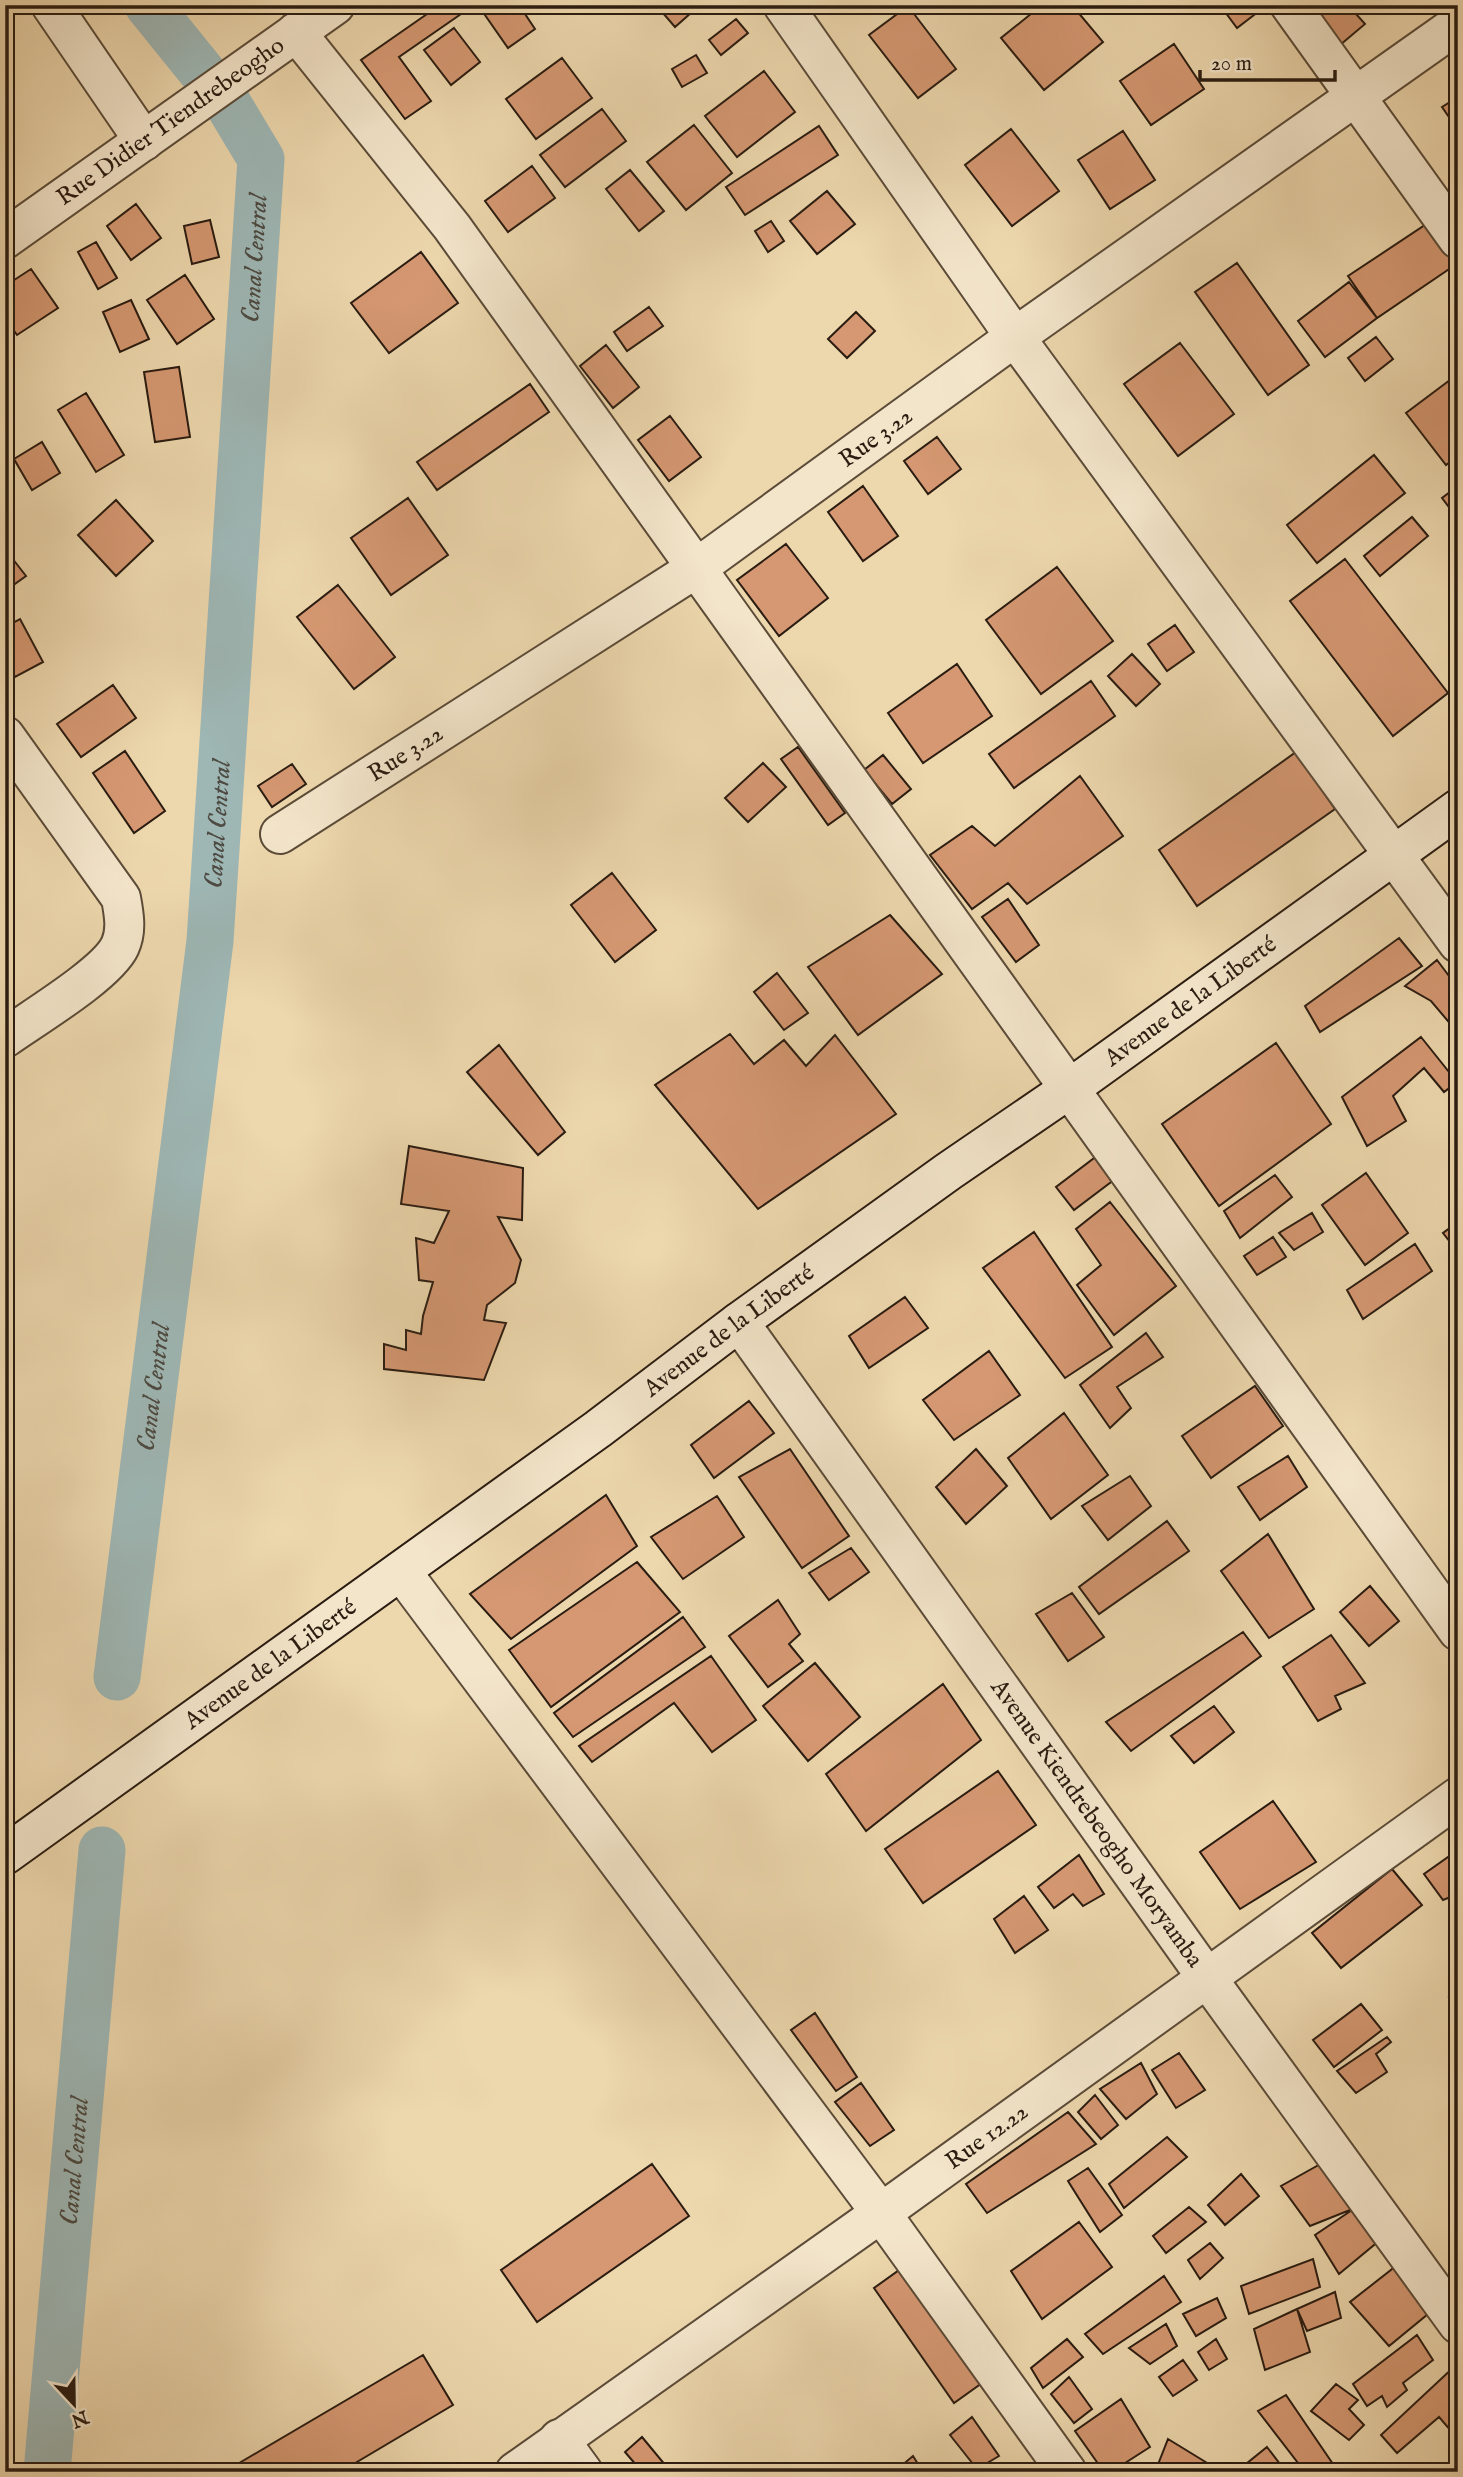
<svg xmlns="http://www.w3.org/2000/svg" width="1463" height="2477" font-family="'IM FELL English',serif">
  <rect width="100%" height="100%" fill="#edd7ad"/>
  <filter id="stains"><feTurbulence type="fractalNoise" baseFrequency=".00286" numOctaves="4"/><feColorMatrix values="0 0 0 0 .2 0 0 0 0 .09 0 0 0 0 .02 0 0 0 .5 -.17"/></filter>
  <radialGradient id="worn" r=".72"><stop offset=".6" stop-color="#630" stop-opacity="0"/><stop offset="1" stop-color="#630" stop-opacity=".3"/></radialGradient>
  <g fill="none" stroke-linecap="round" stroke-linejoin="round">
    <g stroke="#9eb7b5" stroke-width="47">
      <path id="s1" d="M117,1677L210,941L261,159L228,104L148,5"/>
      <path id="s2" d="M47,2472L102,1850"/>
    </g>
  </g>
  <path fill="#d59872" stroke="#2a1c11" stroke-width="2" d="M440,5H455L461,14L399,57L431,101L405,119L361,60Z
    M478,5H519L535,29L508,48Z
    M656,5H700L675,27Z
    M1042,5H1072L1103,42L1044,90L1001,38Z
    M1220,5H1267L1237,28Z
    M1308,5H1348L1365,24L1340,45Z
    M908,6L956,69L918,98L869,35Z
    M736,19L748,33L721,55L709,40Z
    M454,28L480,62L451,85L424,50Z
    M1174,44L1204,89L1151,125L1120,81Z
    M696,55L707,73L682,87L672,69Z
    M562,58L592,98L536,139L506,99Z
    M764,71L795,112L737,157L705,116Z
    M1458,97V130L1442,107Z
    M602,109L626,141L565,187L540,155Z
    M694,125L732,173L686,210L647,162Z
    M819,126L838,155L745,215L726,187Z
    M1011,129L1059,191L1012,226L965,165Z
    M1123,131L1155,180L1110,209L1078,160Z
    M532,166L555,198L508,232L485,201Z
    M630,170L664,211L639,231L606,189Z
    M827,191L855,224L817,254L790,221Z
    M136,204L161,238L131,260L107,226Z
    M210,220L219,257L192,264L184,226Z
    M771,221L784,241L768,252L755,231Z
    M1431,221L1458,263L1377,318L1348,276Z
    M96,242L117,278L98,289L78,252Z
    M421,252L458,303L389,353L351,303Z
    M1237,263L1309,365L1268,395L1195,292Z
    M31,269L58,308L17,335L5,318V286Z
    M185,275L214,319L177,344L147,300Z
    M1349,282L1377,318L1325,357L1298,321Z
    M131,300L149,339L120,352L103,312Z
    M649,307L663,326L627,351L614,332Z
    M856,312L875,331L847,358L828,339Z
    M1376,337L1393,359L1365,381L1348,358Z
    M1180,343L1234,414L1178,456L1124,384Z
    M606,345L639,387L613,408L580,366Z
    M179,367L190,437L155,442L144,372Z
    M1458,374V456L1446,465L1406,413Z
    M530,384L549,412L437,490L417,462Z
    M86,393L124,455L96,472L58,410Z
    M670,416L701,457L669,481L638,440Z
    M937,437L961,469L928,494L904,461Z
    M42,442L60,473L32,490L14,459Z
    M1374,455L1405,493L1317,563L1287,525Z
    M863,486L898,536L863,561L828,512Z
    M1458,486V519L1442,498Z
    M408,498L448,555L391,595L351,538Z
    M116,500L153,541L116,576L78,535Z
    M1412,517L1428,536L1380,576L1364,556Z
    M786,544L828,598L779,636L737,580Z
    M12,558L26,576L5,591V563Z
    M1345,559L1448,693L1393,736L1290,601Z
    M1057,567L1113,641L1041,694L986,620Z
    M338,585L395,657L354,689L297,617Z
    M20,619L43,662L15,677L5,660V627Z
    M1175,625L1194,652L1167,671L1148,644Z
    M1132,654L1160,684L1136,706L1108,676Z
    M957,664L992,716L923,763L888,713Z
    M1091,681L1115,716L1014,788L989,754Z
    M113,685L136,718L81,757L57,724Z
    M798,747L845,813L828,825L781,759Z
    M125,751L165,811L134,833L93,773Z
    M1296,752L1335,809L1197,906L1159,850Z
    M883,755L911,789L892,804L864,770Z
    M763,763L786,787L748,822L725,798Z
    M292,764L306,784L272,807L258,786Z
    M1080,776L1123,836L1027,904L1008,883L972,909L930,855L972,826L995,846Z
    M612,873L656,930L615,962L571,905Z
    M1008,899L1039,945L1016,962L982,917Z
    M890,915L942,974L858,1035L808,967Z
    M1399,938L1422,966L1320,1032L1305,1006Z
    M1437,960L1458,988V1023L1453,1027L1431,1001L1405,986Z
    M777,973L808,1013L784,1030L754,992Z
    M730,1034L754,1064L784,1040L806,1066L835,1035L896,1114L758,1209L655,1085Z
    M1421,1037L1457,1082L1444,1092L1424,1068L1393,1096L1406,1121L1367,1146L1342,1097Z
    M1276,1043L1331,1124L1219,1206L1162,1124Z
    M499,1045L565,1132L538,1155L467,1072Z
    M409,1146L523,1168L522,1220L498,1217L521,1260L515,1283L487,1305L484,1320L506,1323L484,1380L384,1369V1344L406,1350V1330L421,1334L423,1316L433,1282L419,1280L416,1238L434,1243L449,1211L401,1204Z
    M1110,1146L1127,1170L1074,1210L1056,1187Z
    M1366,1173L1408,1233L1365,1265L1322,1205Z
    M1275,1175L1292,1197L1240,1238L1224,1211Z
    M1110,1202L1176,1286L1114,1335L1077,1285L1101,1265L1076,1229Z
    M1312,1213L1323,1232L1294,1250L1279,1233Z
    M1458,1222V1252L1443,1233Z
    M1034,1232L1112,1347L1065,1378L983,1268Z
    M1273,1237L1286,1257L1257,1275L1244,1256Z
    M1415,1244L1432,1271L1363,1319L1347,1290Z
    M905,1297L928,1328L869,1368L849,1336Z
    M1146,1333L1163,1357L1117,1387L1131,1408L1110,1428L1080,1385Z
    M989,1351L1020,1395L954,1440L923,1400Z
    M1255,1386L1283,1426L1211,1478L1182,1436Z
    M749,1401L774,1433L714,1478L691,1445Z
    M1064,1413L1108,1475L1051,1519L1008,1458Z
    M790,1449L849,1536L802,1568L739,1477Z
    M976,1449L1007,1486L966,1524L936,1487Z
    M1288,1456L1307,1487L1260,1520L1238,1487Z
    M1130,1476L1151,1506L1108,1540L1082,1506Z
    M606,1495L637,1546L511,1639L470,1594Z
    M717,1496L744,1537L683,1579L651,1537Z
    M1167,1521L1189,1551L1099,1614L1079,1587Z
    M1268,1534L1314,1609L1269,1638L1221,1571Z
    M851,1548L869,1572L829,1600L809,1573Z
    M637,1562L680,1612L551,1707L509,1650Z
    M1370,1586L1399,1621L1369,1646L1340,1612Z
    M1072,1593L1104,1637L1068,1661L1036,1614Z
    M778,1600L800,1634L789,1644L803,1661L768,1687L729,1636Z
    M683,1617L705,1647L573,1737L554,1713Z
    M1243,1632L1261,1656L1131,1751L1106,1722Z
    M1331,1635L1365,1683L1335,1696L1341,1709L1318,1721L1283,1667Z
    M711,1656L756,1720L712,1752L674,1703L592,1762L579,1746Z
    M815,1663L860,1717L808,1761L763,1706Z
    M943,1684L981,1740L866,1831L826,1774Z
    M1214,1706L1234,1732L1194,1763L1171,1736Z
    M998,1771L1036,1825L923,1903L885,1849Z
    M1273,1801L1316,1862L1240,1909L1200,1852Z
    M1458,1850V1894L1443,1900L1424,1874Z
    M1079,1855L1104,1894L1083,1906L1073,1894L1054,1908L1038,1887Z
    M1392,1869L1422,1905L1341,1968L1312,1933Z
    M1024,1896L1048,1930L1015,1953L994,1919Z
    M1458,1992V2010L1449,1997Z
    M1361,2004L1382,2030L1334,2067L1313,2040Z
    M815,2013L857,2077L836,2091L791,2030Z
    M1387,2037L1391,2042L1376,2054L1387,2072L1356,2093L1337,2071Z
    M1179,2053L1205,2090L1176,2108L1152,2070Z
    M1141,2063L1157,2094L1126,2119L1100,2089Z
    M861,2083L894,2130L870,2146L835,2102Z
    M1095,2095L1118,2125L1101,2139L1078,2112Z
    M1068,2112L1096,2144L987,2213L966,2184Z
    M1167,2137L1187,2157L1124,2208L1109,2184Z
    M1324,2162L1355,2208L1310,2226L1281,2186Z
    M652,2164L689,2216L537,2322L501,2270Z
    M1088,2168L1122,2215L1100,2232L1068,2181Z
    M1241,2174L1259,2196L1225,2225L1208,2205Z
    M1189,2207L1206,2222L1166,2253L1153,2236Z
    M1355,2208L1380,2240L1339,2274L1315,2235Z
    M1079,2222L1112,2267L1042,2319L1011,2271Z
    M1210,2243L1223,2258L1200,2279L1188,2260Z
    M1313,2259L1320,2287L1249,2314L1241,2286Z
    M909,2263L989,2378L954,2403L874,2288Z
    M1396,2266L1428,2314L1389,2346L1350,2302Z
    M1164,2276L1181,2302L1103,2354L1085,2334Z
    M1335,2292L1341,2318L1307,2331L1297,2309Z
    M1217,2298L1226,2318L1196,2336L1183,2314Z
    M1297,2309L1310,2352L1265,2370L1254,2329Z
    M1166,2324L1177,2346L1150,2364L1129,2348Z
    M1417,2335L1433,2360L1403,2383L1407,2390L1387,2407L1382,2396L1367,2406L1353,2384Z
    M1067,2339L1083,2357L1043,2388L1031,2368Z
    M1216,2339L1227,2359L1209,2370L1198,2352Z
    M423,2355L453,2405L340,2472H224Z
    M1183,2360L1197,2380L1173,2396L1159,2377Z
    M1456,2365L1458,2439L1439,2417L1397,2453L1381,2435Z
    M1069,2377L1092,2409L1074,2423L1051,2394Z
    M1336,2384L1358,2400L1349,2409L1364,2425L1349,2440L1311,2411Z
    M1286,2395L1335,2467L1328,2472H1305L1258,2411Z
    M1121,2399L1150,2447L1111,2472H1104L1075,2431Z
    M972,2417L999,2456L977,2469L950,2435Z
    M642,2437L671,2472H642L625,2452Z
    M1168,2439L1217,2469L1215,2472H1165L1157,2467Z
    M1267,2447L1286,2472H1236Z
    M913,2456L923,2472H894Z"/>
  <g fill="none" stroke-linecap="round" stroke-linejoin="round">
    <defs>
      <g id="street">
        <path d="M51,5L144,141"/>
        <path d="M783,5L1015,337L1458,943"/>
        <path d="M1290,5L1458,239"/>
        <path d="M296,32L452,227L1458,1631"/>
        <path id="s3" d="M5,239L335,5"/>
        <path d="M5,736L121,898C124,914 127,931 120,946C107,974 33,1018 5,1038"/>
        <path id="s4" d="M280,834L698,567L1015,337L1458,24"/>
        <path id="s5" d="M739,1322L1207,1978L1458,2324"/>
        <path d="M401,1571L881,2213L1067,2472"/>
        <path d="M559,2439L583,2472"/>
        <path id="s6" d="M515,2472L881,2213L1458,1797"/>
      </g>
      <g id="secondary">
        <path id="s7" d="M5,1855L598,1429L739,1322L949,1171L1069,1089L1458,809"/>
      </g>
    </defs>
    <use href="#street" stroke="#5b4b38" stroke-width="42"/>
    <use href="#secondary" stroke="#2a1c11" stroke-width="42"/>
    <use href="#street" stroke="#f3e5ca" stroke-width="38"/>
    <use href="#secondary" stroke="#f3e5ca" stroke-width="38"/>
  </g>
  <g text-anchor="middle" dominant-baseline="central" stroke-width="5" stroke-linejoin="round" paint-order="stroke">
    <g font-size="24" fill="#2a1c11" stroke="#f3e5ca">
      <text stroke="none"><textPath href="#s3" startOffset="203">Rue Didier Tiendrebeogho</textPath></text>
      <text stroke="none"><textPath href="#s4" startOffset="716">Rue 3.22</textPath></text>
      <text stroke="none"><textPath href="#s4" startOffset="149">Rue 3.22</textPath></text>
      <text stroke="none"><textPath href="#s7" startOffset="1461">Avenue de la Liberté</textPath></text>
      <text stroke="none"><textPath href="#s7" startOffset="894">Avenue de la Liberté</textPath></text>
      <text stroke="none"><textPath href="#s7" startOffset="327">Avenue de la Liberté</textPath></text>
      <text stroke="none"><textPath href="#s5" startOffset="616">Avenue Kiendrebeogho Moryamba</textPath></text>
      <text stroke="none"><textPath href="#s6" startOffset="579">Rue 12.22</textPath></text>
    </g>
    <g font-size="26" font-style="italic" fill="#4d4a42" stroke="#f3e5ca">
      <text stroke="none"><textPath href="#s1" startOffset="1426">Canal Central</textPath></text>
      <text stroke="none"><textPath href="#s1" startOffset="859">Canal Central</textPath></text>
      <text stroke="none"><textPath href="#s1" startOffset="292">Canal Central</textPath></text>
      <text stroke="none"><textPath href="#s2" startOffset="312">Canal Central</textPath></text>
    </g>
  </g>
  <rect width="1463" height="2477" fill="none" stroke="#edd7ad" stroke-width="28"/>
  <rect x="7" y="7" width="1449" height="2463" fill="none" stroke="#2a1c11" stroke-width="3.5"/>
  <rect x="14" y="14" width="1435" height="2449" fill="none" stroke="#2a1c11" stroke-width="2"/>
  <g transform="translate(74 2404) rotate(158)" stroke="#f3e5ca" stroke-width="5" paint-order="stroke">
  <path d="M0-5L12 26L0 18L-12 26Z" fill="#2a1c11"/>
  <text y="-10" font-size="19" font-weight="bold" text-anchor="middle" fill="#2a1c11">N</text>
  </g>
  <path d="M1200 70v10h135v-10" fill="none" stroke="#2a1c11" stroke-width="3.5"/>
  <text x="1211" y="70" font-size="21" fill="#2a1c11" stroke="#f3e5ca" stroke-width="5" paint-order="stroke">20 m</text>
  <rect width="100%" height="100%" filter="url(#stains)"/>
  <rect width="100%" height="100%" fill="url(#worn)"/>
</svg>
